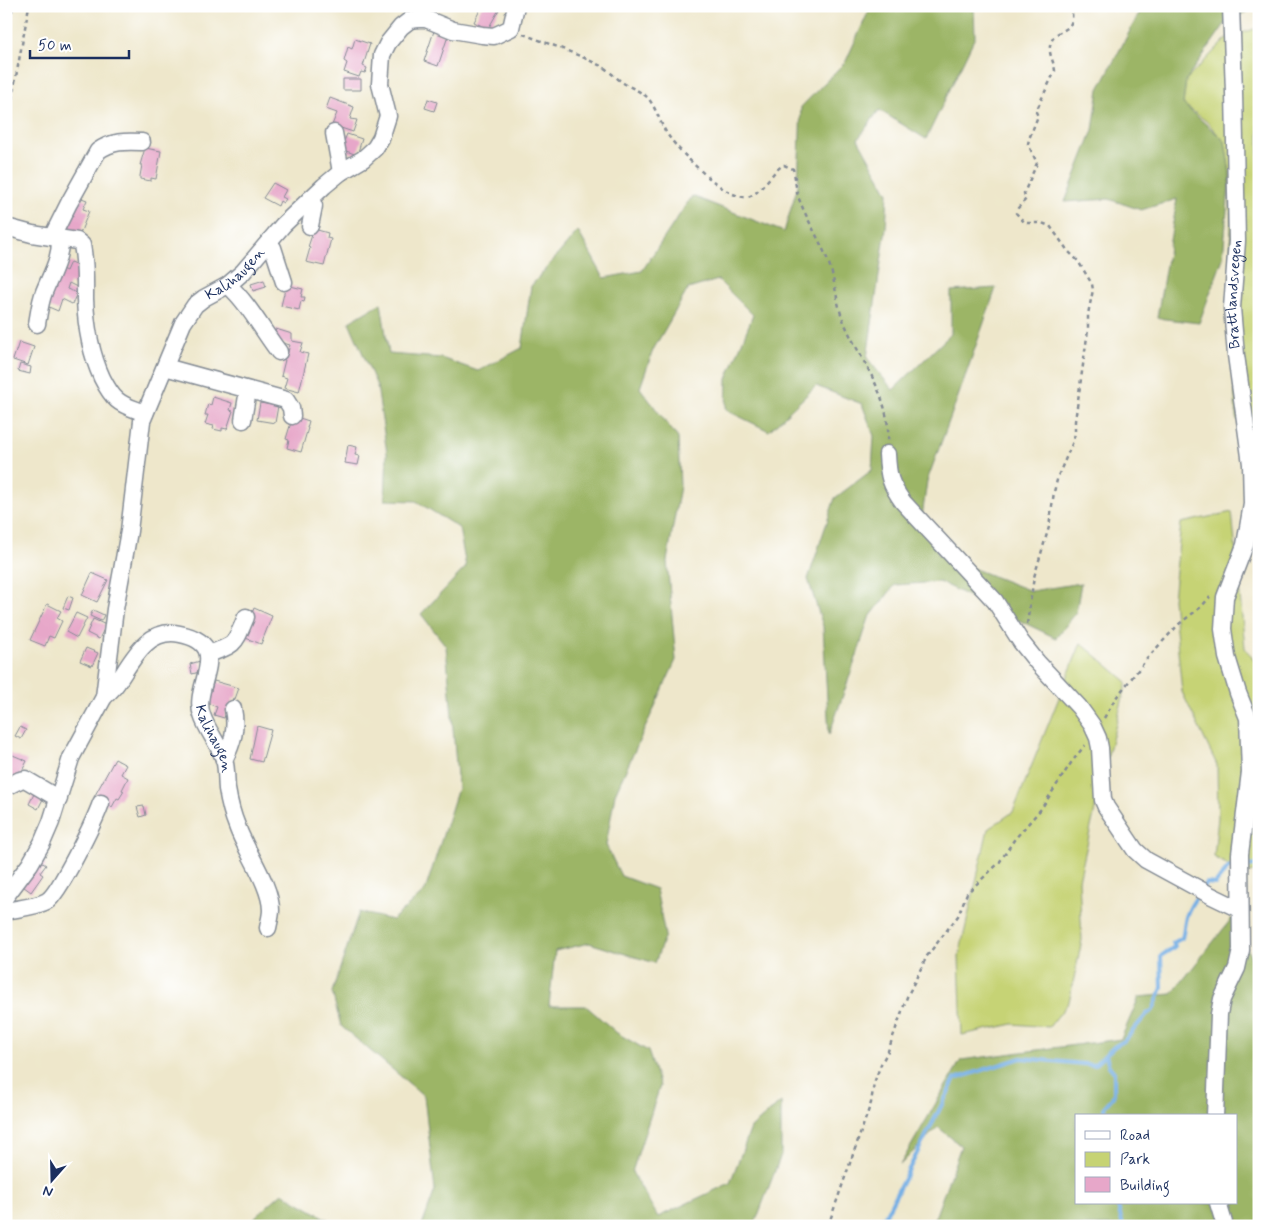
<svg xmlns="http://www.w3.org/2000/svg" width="1265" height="1232" font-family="Mynerve,sans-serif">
  <rect width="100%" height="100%" fill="#fff"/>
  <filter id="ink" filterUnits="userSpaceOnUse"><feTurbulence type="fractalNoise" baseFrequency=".02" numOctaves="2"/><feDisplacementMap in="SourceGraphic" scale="10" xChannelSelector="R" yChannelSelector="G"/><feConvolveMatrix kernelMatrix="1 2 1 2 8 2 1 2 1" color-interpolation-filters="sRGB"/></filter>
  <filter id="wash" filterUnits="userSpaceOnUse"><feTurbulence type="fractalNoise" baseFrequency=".0096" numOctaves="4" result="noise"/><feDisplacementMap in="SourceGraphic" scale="20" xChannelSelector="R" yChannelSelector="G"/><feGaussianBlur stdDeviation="1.12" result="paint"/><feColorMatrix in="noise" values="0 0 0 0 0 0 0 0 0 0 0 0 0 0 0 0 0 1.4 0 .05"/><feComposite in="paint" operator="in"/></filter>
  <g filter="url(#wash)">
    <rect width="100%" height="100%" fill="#eee7cb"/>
    <path fill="#c6d374" stroke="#708169" d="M1258,28L1259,32V449L1236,418L1232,343L1230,174L1225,142L1206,121L1183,104L1186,80L1228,37Z
      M1232,512L1245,648L1259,667V871L1244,874L1214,857L1218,817L1217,765L1182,692L1173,599L1181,523Z
      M1081,643L1127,682L1103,774L1079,880L1082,940L1069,1002L1049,1027L1013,1024L962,1035L959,956L988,829L1013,812Z"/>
    <path fill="#9cb566" stroke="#5c7262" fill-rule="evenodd" d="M871,6H974L975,37L926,139L879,110L858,139L888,193L886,228L867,358L893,390L951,334V291L996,288L959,394L927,481L922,517L939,555L1031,591L1081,583L1076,613L1056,638L939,582L895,585L869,618L855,661L829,735L823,626L808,579L835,498L872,470L874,436L862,404L816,386L769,431L726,410L727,379L753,315L718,280L688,289L653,350L640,388L678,438L680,486L667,561L676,660L615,794L606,845L621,876L656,889L665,935L655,963L589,943L555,951L549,1006H586L617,1033L648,1051L660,1086L632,1172L658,1217L730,1183L751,1128L781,1102V1155L754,1226H422L435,1190L424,1096L341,1026L332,992L359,912L392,920L425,891L458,788L446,646L421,614L466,567L459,528L416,501L385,500L387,453L377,386L349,322L381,303L389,354L441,358L478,371L522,348L531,286L578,231L604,278L642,271L692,196L784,232L798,185L801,107L846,61Z
      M1143,6H1259L1227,21L1186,80L1183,104L1225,141L1230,174L1223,258L1199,323L1157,318L1177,199L1141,210L1109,199L1065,202L1093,130L1099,89Z
      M1232,918L1256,968L1259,969V1226H932L961,1146L938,1127L900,1165L961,1060L1121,1039L1139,997L1172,994ZM1076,1116H1236V1203H1076Z
      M282,1193L339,1226H251L256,1216Z"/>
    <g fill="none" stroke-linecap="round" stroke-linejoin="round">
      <path stroke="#74afe5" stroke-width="4" d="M1244,866L1259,865
        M1204,886L1207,883L1215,884L1229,867L1237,866
        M1105,1116L1104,1107L1112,1098L1114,1093V1072L1109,1066L1106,1055
        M1117,1203L1123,1226
        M870,1226L885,1216L955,1079L1021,1058L1094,1065L1115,1046L1124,1041L1147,1014L1153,1010L1162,988L1161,956C1166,952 1170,951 1175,946L1173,943L1182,938C1184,931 1184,924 1186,917C1189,908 1193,901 1199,894"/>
    </g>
    <g id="blocks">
      <path fill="#e7a7c9" d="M482,6H501L488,29L474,22Z
        M434,31L448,36L438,66L424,61Z
        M355,39L370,44L363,66L367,68L365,73L361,72L359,77L344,72L347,63L344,61L348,47L352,49Z
        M343,79H361V90H343Z
        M330,98L354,107L350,119L357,120L353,132L332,125L337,113L326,109Z
        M428,99L437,102L434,111L425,108Z
        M347,134L362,139L357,155L341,149Z
        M145,148L161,151L156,179L151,178V181L140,179V176L142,165H140Z
        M273,183L286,190L282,197L286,199L283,203L280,201L278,206L263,198Z
        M76,196L87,200L83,209L89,211L79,236L63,229Z
        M314,229L328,233L327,238L331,239L324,266L306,262L310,248L308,247Z
        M70,262L78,265L77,287L69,283L67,289L77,293L72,304L62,299L58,311L44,305L58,267L66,271Z
        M264,280L266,287L253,291L251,284Z
        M286,285L303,289L301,297H305L304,302L301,301L299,310L281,306Z
        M276,329L292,334V341L303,343L300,352L308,354L299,392L284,388L287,378L281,376L285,360L282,359L284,354L287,355L290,345L273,340Z
        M19,342L34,347L28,365L13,360Z
        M20,364L31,367L30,374L18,371Z
        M213,397L232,403L230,410L233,411L227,429L222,428V431L213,429L214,426L205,424L208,415H205L208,404L211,405Z
        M260,403L278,406L275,423L257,420Z
        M293,416L309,421L307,428H308L301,452L287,448L289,440L286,439Z
        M348,445L357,447L355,455L360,456L358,465L345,463Z
        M92,573L108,580L97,602L82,595Z
        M68,596L73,598L69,610L63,608Z
        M47,604L61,611L57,618L62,621L54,638L49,636L45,646L30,640Z
        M254,608L272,616L261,644L243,637Z
        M93,610L104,615L101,621L90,616Z
        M76,613L87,618L77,638L66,632Z
        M93,619L106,625L99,639L87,633Z
        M86,648L98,653L92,666L80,661Z
        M200,661L203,671L192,674L190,664Z
        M214,681L239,688L235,699L233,698L229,710H227L224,718L214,715L217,707L207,703Z
        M257,726L271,730L262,762L250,759Z
        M20,727L26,730L21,739L15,736Z
        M8,753L27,761L20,775L6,779V757Z
        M115,759L126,765L121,774L128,778L122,790L124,791L119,799L117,798L112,807L94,797Z
        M35,792L44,797L38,809L29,804Z
        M144,806L146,815L140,817L137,807Z
        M38,860L46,865L40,873L43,875L31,892L20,884Z"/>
    </g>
  </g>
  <g filter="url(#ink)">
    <use href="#blocks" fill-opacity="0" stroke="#848b94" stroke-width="1"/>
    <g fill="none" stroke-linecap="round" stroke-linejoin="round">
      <defs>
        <g id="minor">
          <path d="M334,133L341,172"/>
          <path d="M310,199L314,206L310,226"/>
          <path d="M6,227L32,234L77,241L82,245C86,266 85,278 85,299C86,327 90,352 102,378C106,386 110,394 117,400C125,407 135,409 145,413"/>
          <path d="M52,237L69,203L98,151C112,141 125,141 142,142"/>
          <path d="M269,243L273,248L284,282"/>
          <path d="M228,285C249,304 262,330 279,352"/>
          <path d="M37,324C39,313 40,302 44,292C51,274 61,259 60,238"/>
          <path d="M165,367L286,400L291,408L292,416"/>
          <path d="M243,420L248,390"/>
          <path d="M887,454C888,476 890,484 903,502L995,601L1021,642L1037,662L1079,707L1092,725L1098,738L1100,748L1103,800L1106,807L1135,850L1146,860L1212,896L1239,909"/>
          <path d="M208,654C237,644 234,645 246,617"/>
          <path id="s1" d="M104,697C108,693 113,689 117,683C132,661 147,627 180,634C235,645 191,686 202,715C207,731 219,744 224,759C227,769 226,779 227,789C229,801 232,814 237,826C245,850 271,885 271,910C271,916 269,922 268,928"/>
          <path d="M224,760C233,743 237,728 233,709"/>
          <path d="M10,785L20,780L25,779L59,799"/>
          <path id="s2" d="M6,896L30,864L42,843L51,822L71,758L104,697L115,609L129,531L142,421L183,323L195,305L204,298L228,285L243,272L283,225L324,186L341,172L363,159L375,148L381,138L388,116L380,84L382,55L388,43L401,27L410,20L418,19H426L453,30L482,35L494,36L511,28L516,6"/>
          <path d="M6,911C19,908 36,907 47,901C59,894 95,820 101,803"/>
          <path id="s3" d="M1215,1116L1219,1014L1222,999L1237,968L1241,950L1240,854L1250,772L1248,718L1238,693L1227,657L1223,629L1225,597L1245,545L1252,504L1251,464L1236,355L1232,308L1237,241L1234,92L1231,6"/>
          <path d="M1218,1203L1225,1226"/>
        </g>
      </defs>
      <use href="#minor" stroke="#848b94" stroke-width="19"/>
      <path stroke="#848b94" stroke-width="2.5" stroke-dasharray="4 4" stroke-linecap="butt" d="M523,34C549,44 576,53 601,66C610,71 617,79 625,84C632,88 642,92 648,98C657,109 661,127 670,138C682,154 726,200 747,197C761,195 771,171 784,165L793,169C796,178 795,189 799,199C807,220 820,240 828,261C835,279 836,300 842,317C858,359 891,393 888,441
        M6,131L29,6
        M1027,624L1034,577L1049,527L1054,492L1058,476L1072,444L1075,434V421L1088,330V314L1093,290L1092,284L1078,261L1068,251L1050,226L1042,223H1025L1016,213L1018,208L1026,199L1024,193L1037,163L1028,144L1029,139L1038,116L1036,112L1041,100L1055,71C1054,60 1046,52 1052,40C1059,26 1077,35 1071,6
        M1104,718L1115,699L1150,655L1179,624L1201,607L1210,597
        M828,1226L871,1103L874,1083L881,1064L888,1051L907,997L927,956L958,916L967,893L999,863L1014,840L1041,809L1071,763L1085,745"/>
      <use href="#minor" stroke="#fff" stroke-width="16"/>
      <path stroke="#1b2f5e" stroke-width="4" stroke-dasharray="8 4" stroke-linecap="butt" d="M6,35L12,6"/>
    </g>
  </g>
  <g text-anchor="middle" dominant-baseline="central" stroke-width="4" stroke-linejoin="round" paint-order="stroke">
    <g font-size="15" fill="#1b2f5e" stroke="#fff">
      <text stroke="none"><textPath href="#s2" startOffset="681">Kalihaugen</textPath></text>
      <text stroke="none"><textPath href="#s3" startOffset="836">Brattlandsvegen</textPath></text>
      <text stroke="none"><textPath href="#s1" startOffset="230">Kalihaugen</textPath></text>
    </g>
  </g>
  <rect width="1265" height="1232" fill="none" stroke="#fff" stroke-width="25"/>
  <rect x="1075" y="1114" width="162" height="90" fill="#ffffff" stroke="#a4acbf"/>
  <rect x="1085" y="1131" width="25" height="8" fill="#ffffff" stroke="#a4acbf"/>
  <text x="1120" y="1140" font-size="15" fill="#1b2f5e">Road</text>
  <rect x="1085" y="1152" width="25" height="15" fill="#c6d374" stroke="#a4acbf"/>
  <text x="1120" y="1164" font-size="15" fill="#1b2f5e">Park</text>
  <rect x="1085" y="1177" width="25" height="15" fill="#e7a7c9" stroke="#a4acbf"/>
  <text x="1120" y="1190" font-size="15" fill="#1b2f5e">Building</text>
  <g transform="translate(52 1180) rotate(200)" stroke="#ffffff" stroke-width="4" paint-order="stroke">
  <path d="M0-4L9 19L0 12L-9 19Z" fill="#1b2f5e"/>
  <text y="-8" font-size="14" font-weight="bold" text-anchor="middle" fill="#1b2f5e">N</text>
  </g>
  <path d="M30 50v8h99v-8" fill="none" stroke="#1b2f5e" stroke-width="2.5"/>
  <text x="38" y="50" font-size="15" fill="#1b2f5e" stroke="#ffffff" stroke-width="4" paint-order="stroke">50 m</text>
</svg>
